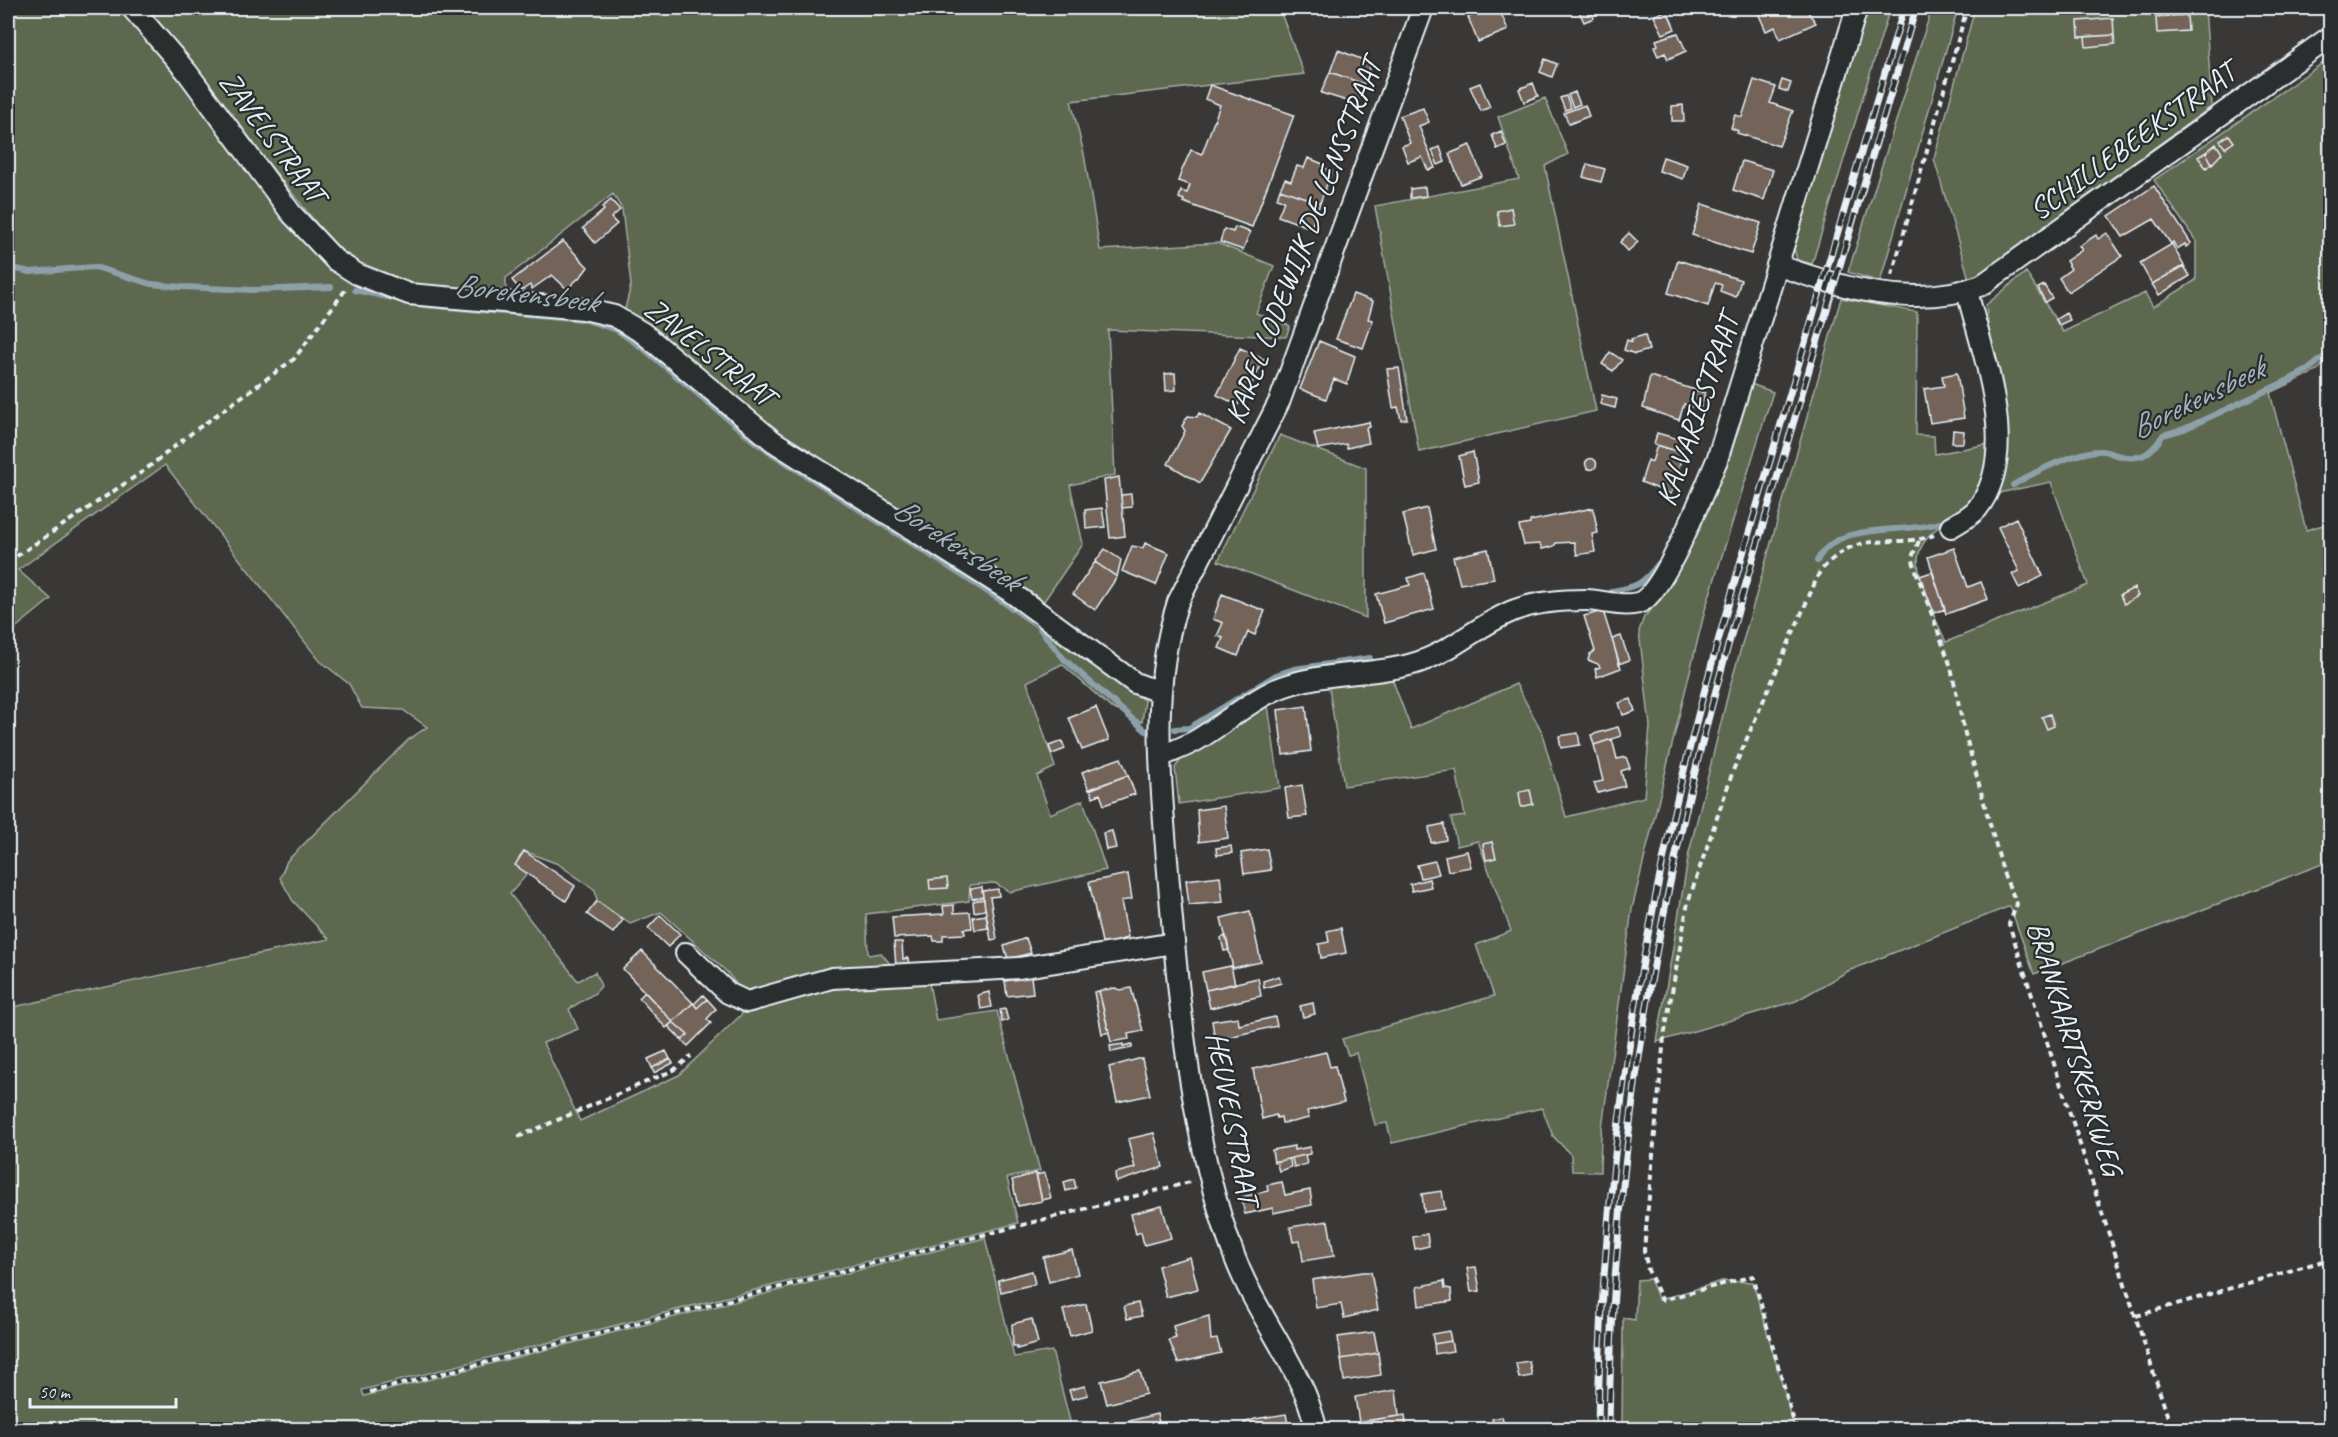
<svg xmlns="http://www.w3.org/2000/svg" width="2338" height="1437" font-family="Caveat,sans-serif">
  <rect width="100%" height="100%" fill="#393837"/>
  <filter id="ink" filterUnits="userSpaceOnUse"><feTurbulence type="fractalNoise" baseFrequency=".0167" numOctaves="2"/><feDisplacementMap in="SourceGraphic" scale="12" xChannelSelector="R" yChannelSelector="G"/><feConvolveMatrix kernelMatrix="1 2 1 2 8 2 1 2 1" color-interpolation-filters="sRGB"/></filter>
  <g filter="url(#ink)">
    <path fill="#5d6850" stroke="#a2aca4" stroke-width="1.5" fill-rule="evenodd" d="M8,8H126L327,266L357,286L412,306L577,319L620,332L646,348L761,448L861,508L1145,701L1142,722L1110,707L1062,664L1027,682L1055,767L1037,776L1050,814L1083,800L1106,870L1010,892L995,883L970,885L969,901L866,914L868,953L869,955L881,953L892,966L927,972L936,1020L997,1011L1040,1171L1007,1178L1018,1223L362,1390L364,1396L985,1238L1014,1357L1052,1351L1072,1429H8V1008L329,939L293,901L280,878L287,861L408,740L427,727L403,710L362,708L349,684L320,661L165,465L18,570L51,599L8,634ZM524,851L558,864L595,890L597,901L630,924L661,912L727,972L754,1007L744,1012L679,1075L580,1121L543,1043L578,1029L569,1009L595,993L601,986L595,972L578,981L510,894L528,873Z
      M144,8H1279L1304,74L1071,101L1084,154L1100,250L1217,243L1274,266L1256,313L1290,326L1286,337L1108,330L1115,475L1070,485L1083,544L1044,601L780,433L652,330L624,313L631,285L622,209L613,194L506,278V297L407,284L366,267L333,244Z
      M1868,8H1890L1812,264L1797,260L1794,248Z
      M1932,8H1958L1880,282L1848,272Z
      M1975,8H2205L2212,106L1986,270L1969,279L1934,159Z
      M2330,58V357L2317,371L2270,393L2306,530L2330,523V861L2034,974L2010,906L1848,971L1796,1001L1657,1042L1689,853L1729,690L1841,298L1917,312L1916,435L1934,436L1935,454L1989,444C1987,462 1984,482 1974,498C1958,521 1929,523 1919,553C1913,574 1937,622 1946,642L2088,585L2051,482L1994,494L1991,354L1986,305L2026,272L2063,332L2145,293L2153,307L2196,280V241L2154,180Z
      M1545,98L1568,154L1545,166L1596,411L1419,452L1375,206L1519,179L1498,117Z
      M1751,384L1773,392L1705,610L1632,909L1601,1135L1600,1172L1572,1171L1571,1155L1553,1136L1542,1108L1392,1143L1387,1123L1375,1125L1356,1053L1348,1055L1342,1039L1494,996L1476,945L1511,931L1478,841L1457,846L1451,818L1465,816L1456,770L1344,786L1328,681L1390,673L1411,729L1516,684L1541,730L1566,817L1644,797L1650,726L1639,631L1644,617L1662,598L1703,517L1727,457Z
      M1280,435L1366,468V618L1218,561Z
      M1267,699L1280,788L1179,804L1175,768L1181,759Z
      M1650,1279L1659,1300L1722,1281L1753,1282L1795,1429H1622L1623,1318L1635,1320L1637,1280Z"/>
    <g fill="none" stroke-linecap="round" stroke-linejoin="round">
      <path stroke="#8da0a9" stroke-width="6" d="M8,267L30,272L95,267L151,284L182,287L254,290L331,287
        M355,290L397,299
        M425,305L583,319L617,330L644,349L759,445
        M768,451L1030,619
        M2013,485C2034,472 2075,452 2099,451C2105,450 2112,454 2117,455C2141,462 2151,454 2163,435L2184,429L2291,379L2308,370L2330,352
        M1817,561C1837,520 1901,535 1939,523
        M1612,591C1637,587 1643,584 1659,563
        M1040,629L1064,659L1146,731
        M1175,729L1189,728L1276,675L1294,669L1370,658"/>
    </g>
    <path fill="#736459" stroke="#e8f1f8" stroke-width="1.5" d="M1476,8H1499L1508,30L1478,42L1468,17L1479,13Z
      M1584,8L1585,11L1590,9L1594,18L1584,22L1579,11Z
      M1756,8H1805L1816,23L1780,39L1775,27L1766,31Z
      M1667,10L1675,29L1663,34L1654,16Z
      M2187,15L2188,31L2157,33L2156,17Z
      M2113,18L2114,35L2079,37L2078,21Z
      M1678,33L1686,51L1668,59L1665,53L1658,56L1654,47L1658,45L1656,40Z
      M2114,35L2115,44L2086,47L2085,37Z
      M1338,50L1371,63L1364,84L1330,72Z
      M1545,59L1557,64L1552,77L1540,72Z
      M1330,72L1364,84L1357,104L1321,93Z
      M1754,80L1776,87L1770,103L1793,111L1779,146L1737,133L1738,131L1731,128L1735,115L1742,117Z
      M1782,80L1791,83L1788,92L1779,89Z
      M1480,83L1490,107L1481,111L1470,87Z
      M1533,83L1538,96L1524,102L1519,89Z
      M1210,85L1294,115L1252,227L1183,202L1184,200L1179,198L1181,191L1187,193L1190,185L1178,181L1182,170L1191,150L1202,154L1220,105L1205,99Z
      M1575,92L1580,104L1573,107L1568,95Z
      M1566,96L1571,108L1565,110L1560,98Z
      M1585,105L1589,116L1569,124L1564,113Z
      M1683,105L1684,121H1672V106Z
      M1423,108L1429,122L1419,126L1435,168L1428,170L1422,157L1408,162L1402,146L1410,143L1400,116Z
      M1501,131L1506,145L1497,149L1492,135Z
      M2229,135L2234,142L2225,148L2220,141Z
      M2216,144L2222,153L2212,164L2206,152Z
      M1470,145L1482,176L1461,184L1449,154Z
      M1440,147L1445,162L1438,165L1432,150Z
      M2206,152L2212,164L2206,168L2198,157Z
      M1663,157L1687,165L1683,179L1659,171Z
      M1308,158L1323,164L1322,167L1332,171L1320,203L1280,189L1285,179L1291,181L1297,166L1304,168Z
      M1742,161L1773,170L1764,200L1733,190Z
      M1587,164L1605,169L1601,182L1583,177Z
      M2154,186L2191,243L2186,247L2185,244L2177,249L2173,242L2171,244L2154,219L2123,237L2109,216Z
      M1425,187L1426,196L1410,198V189Z
      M1280,189L1320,203L1311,228L1278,216L1284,201L1277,198Z
      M611,200L620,210L611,218L617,224L595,243L583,228L604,210L602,207Z
      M1702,204L1761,223L1751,254L1692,235Z
      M1511,208L1514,224L1500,226L1497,211Z
      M1235,227L1250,232L1243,250L1220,242L1224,229L1233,232Z
      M1629,233L1638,242L1628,251L1620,242Z
      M2107,233L2122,256L2068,292L2059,278L2071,269L2066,261L2082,250L2079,246L2096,235L2098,239Z
      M563,241L588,267L582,275L567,289L552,275L532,289L530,285L521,291L512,280Z
      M2172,244L2184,266L2152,284L2140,263Z
      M1678,260L1741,280L1736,297L1720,291L1722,285L1715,283L1708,306L1668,293Z
      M2184,266L2190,276L2159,295L2152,284Z
      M2044,285L2052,298L2045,302L2038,288Z
      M1353,294L1373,301L1368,319L1373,320L1363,348L1336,339Z
      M2066,313L2070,320L2059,325L2056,319Z
      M1645,335L1649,350L1635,354L1624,350L1627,340L1632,342L1631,339Z
      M1319,341L1355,356L1347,384L1334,379L1326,399L1300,389Z
      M1240,348L1264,359L1247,394L1243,393L1238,405L1217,395Z
      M1610,352L1622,360L1613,371L1602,364Z
      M1399,368L1407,419L1401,420L1398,407L1393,408L1387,369Z
      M1175,373L1176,390L1166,391L1165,374Z
      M1957,373L1964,418L1930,423L1924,389L1944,386L1942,376Z
      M1650,376L1705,393L1700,409L1684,404L1679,420L1643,408Z
      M1602,395L1617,399L1615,408L1600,404Z
      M1199,413L1231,430L1200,483L1168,464L1185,431L1182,426L1188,416L1197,417Z
      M1369,422L1370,427L1366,428L1369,443L1347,448L1346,444L1318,449L1314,433Z
      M1953,430L1964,431L1963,443H1952Z
      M1657,433L1685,441L1681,452L1654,445Z
      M1657,445L1683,453L1671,494L1641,482L1648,460L1652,462Z
      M1473,452L1479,482L1465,485L1459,456Z
      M1585.5 464a5.5 5.5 0 1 1 11 0a5.5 5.5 0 1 1-11 0Z
      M1119,477L1125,536L1110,538L1104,480Z
      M1131,494L1132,507L1122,508L1121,495Z
      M1102,508L1105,527L1086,529L1085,510Z
      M1427,508L1436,549L1413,555L1403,514Z
      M1593,508L1598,533L1592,534L1595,552L1577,555L1574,542L1556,543L1554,546L1542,549L1540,544L1524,545L1519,526L1530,524V521Z
      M2016,518L2043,576L2019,588L2012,574L2019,571L1998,527Z
      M1145,543L1169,553L1156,585L1122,571L1132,546L1143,548Z
      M1954,548L1968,587L1981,582L1988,599L1946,614L1928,557Z
      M1105,549L1121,560L1117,577L1095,562Z
      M1488,549L1494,579L1460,584L1453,557Z
      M1095,562L1117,577L1095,610L1073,594Z
      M1932,572L1945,609L1934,613L1920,576Z
      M1424,573L1434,609L1384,623L1376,594L1410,585L1408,578Z
      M2134,588L2138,596L2124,604L2120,595Z
      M1222,594L1265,611L1255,635L1248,632L1238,656L1219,648L1223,638L1217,636L1223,623L1213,619Z
      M1603,611L1621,668L1597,677L1595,669L1600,667L1598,664L1588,660L1590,654L1595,651L1584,616Z
      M1621,636L1629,660L1619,664L1612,639Z
      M1631,699L1635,711L1623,715L1619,703Z
      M1306,706L1311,751L1283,755L1278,710Z
      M1096,707L1109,740L1082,750L1069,718Z
      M2050,714L2054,726L2047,729L2042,717Z
      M1618,727L1621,736L1594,745L1591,735Z
      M1578,733L1580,745L1561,748L1559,736Z
      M1612,739L1617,759L1626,757L1630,768L1621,771L1625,786L1598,793L1594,783L1603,781L1594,745Z
      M1062,741L1065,749L1052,754L1049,746Z
      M1121,758L1128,775L1089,790L1082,772Z
      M1128,775L1135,794L1104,805L1100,794L1093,797L1090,789Z
      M1302,785L1307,816L1289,818L1285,788Z
      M1530,790L1533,804L1521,807L1519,792Z
      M1224,806L1228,838L1199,842L1197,810Z
      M1444,824L1446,840L1431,843L1429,827Z
      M1112,831L1116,848L1106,850L1103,833Z
      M1492,842L1496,858L1486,860L1483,844Z
      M1231,846L1232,853L1217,855L1216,848Z
      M1267,849L1271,870L1244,874L1241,853Z
      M524,851L575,886L566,901L515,865Z
      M1467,851L1471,867L1448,871L1445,856Z
      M1435,861L1439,874L1421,878L1417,865Z
      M1128,874L1132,899L1121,901L1128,937L1103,947L1089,882Z
      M1220,876L1223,902L1189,905L1186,880Z
      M947,878L948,888L930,889L929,880Z
      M1429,879L1431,887L1412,891L1410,884Z
      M982,887L983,897L972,899L970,889Z
      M998,889L999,896L990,897L997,939L991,940L982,891Z
      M984,899L985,910L974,912L973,901Z
      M597,901L623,920L613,933L587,914Z
      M954,905V913L970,912L972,928L964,929L965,934L943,935V941H934L933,936L894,938L892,917L944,914L943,906Z
      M1250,911L1261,962L1233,968L1221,918Z
      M660,915L680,934L668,947L648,928Z
      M986,915L988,928L975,930L973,917Z
      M1341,928L1346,953L1321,958L1319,944L1329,942L1327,931Z
      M1226,936L1229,950L1224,951L1221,938Z
      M1026,938L1031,953L1008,959L1004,946Z
      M894,942H902L903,959L908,958L909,965L896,966Z
      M642,951L693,1003L673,1022L623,969Z
      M1231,966L1235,984L1206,990L1202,972Z
      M1279,976L1281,983L1264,988L1263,981Z
      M1031,977L1033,993L1007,996L1005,981Z
      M1258,978L1261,996L1210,1008L1206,990Z
      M1115,988L1120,990L1131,988L1143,1031L1128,1034L1129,1039L1111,1042L1099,991Z
      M1099,991L1109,1032L1102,1034L1094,992Z
      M645,992L673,1022L666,1028L639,998Z
      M989,992L992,1007L981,1009L978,995Z
      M703,995L707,999L697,1008L694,1004Z
      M707,999L716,1009L707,1019L711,1023L688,1046L682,1040L688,1035L673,1022L693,1003L697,1008Z
      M1313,1003L1315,1014L1303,1017L1300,1006Z
      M1005,1009L1008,1020L1002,1022L1000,1010Z
      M1238,1017L1239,1025L1275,1017L1277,1026L1215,1040L1212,1021Z
      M673,1022L688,1035L682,1040L668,1026Z
      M1123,1044V1046L1132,1044V1048L1111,1052L1110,1046Z
      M666,1051L670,1059L652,1068L648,1059Z
      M1326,1052L1330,1067L1335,1066L1344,1102L1307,1111L1309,1118L1292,1122L1282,1123L1281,1117L1277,1118L1276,1115L1262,1119L1253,1069Z
      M670,1059L673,1063L654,1073L652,1068Z
      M1138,1059H1142L1150,1095L1117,1102L1109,1067Z
      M1154,1133L1163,1167L1116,1182L1115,1173L1135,1168L1128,1139Z
      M1294,1146V1150L1310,1147V1154L1274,1162L1272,1150Z
      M1305,1155L1307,1164L1294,1167L1292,1158Z
      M1290,1159L1291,1167L1279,1171L1276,1161Z
      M1036,1173L1042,1201L1018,1206L1012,1180Z
      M1045,1173L1051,1198L1042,1200L1036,1175Z
      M1074,1179L1076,1188L1066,1191L1064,1182Z
      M1282,1182L1285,1195L1310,1190L1312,1205L1273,1213V1208L1245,1214L1241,1197L1268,1191L1267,1185Z
      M1442,1191L1445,1209L1424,1212L1422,1194Z
      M1162,1206L1171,1238L1144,1245L1141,1232L1136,1234L1131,1214Z
      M1328,1221L1334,1256L1303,1261L1300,1241L1293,1242L1290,1227Z
      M1427,1234L1429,1246L1415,1249L1413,1237Z
      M1072,1250L1078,1274L1049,1282L1043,1257Z
      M1190,1257L1198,1289L1166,1297L1158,1266Z
      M1476,1267L1480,1291L1471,1292L1467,1268Z
      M1032,1271L1035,1284L1001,1292L998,1280Z
      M1363,1272H1371L1378,1310L1344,1318L1341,1304L1316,1308L1312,1280Z
      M1444,1281L1445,1288L1451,1289L1452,1301L1419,1306L1417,1287Z
      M1138,1303L1142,1316L1127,1319L1124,1306Z
      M1086,1304L1092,1330L1070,1336L1063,1310Z
      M1209,1316L1211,1340L1217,1339L1221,1353L1178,1363L1169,1340L1176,1338L1173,1326Z
      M1032,1319L1038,1343L1017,1349V1346H1013L1012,1324Z
      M1449,1331L1451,1341L1434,1344L1432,1334Z
      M1374,1332L1378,1353L1341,1359L1338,1337Z
      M1451,1341L1453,1351L1435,1354L1434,1344Z
      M1378,1353L1381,1375L1344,1381L1341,1359Z
      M1529,1361L1532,1376L1519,1378L1516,1363Z
      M1140,1371L1146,1394L1107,1404L1101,1381Z
      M1085,1386L1088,1395L1072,1399L1069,1390Z
      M1396,1390L1399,1416L1359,1422L1355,1397Z
      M1157,1414L1161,1430H1102V1428Z
      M1286,1414L1289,1430H1246L1244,1423L1255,1419Z
      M1405,1415L1406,1425L1410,1430H1366L1364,1421Z
      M1502,1417L1505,1430H1495L1492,1419Z"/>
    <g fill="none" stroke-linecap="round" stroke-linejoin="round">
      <defs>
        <path id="minor" d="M132,8L187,72L291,213L335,260L357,274L409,294L584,309L614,316L643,333L773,441L1008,590L1135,683L1159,692
          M1777,265C1842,288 1914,310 1982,285L2330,37
          M1951,527C1959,522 1971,516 1977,509C2022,452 1982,354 1967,291
          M1160,757C1172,751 1185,747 1197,740C1224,724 1248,702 1277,689C1323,670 1373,677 1419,662C1454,650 1481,623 1515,610C1536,602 1563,600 1586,600C1602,600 1631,610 1644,600C1668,582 1704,490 1717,460L1857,8
          M686,953L728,993L747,1002L832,978L1019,968L1174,943
          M1317,1430C1312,1415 1309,1400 1302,1387C1282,1343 1252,1303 1235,1258C1190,1139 1178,998 1168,872C1161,781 1149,691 1178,602L1280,400L1423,8"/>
      </defs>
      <use href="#minor" stroke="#e8f1f8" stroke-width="24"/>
      <path stroke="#e8f1f8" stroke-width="4" stroke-dasharray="6 4.5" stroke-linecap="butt" d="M1892,275L1967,8
        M1919,541L1912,557L1916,571L1951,667L1964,730L2004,875L2017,904L2009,924L2172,1430
        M8,562L145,470L193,432L294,359L346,289
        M518,1137L674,1070L691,1056
        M2136,1316L2330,1259
        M370,1392L1194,1181
        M1796,1430L1753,1276L1662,1300L1648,1270L1644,1250L1664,1037L1688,902L1734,768L1820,571C1827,564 1834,557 1842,552C1869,534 1905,547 1934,535"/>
      <use href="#minor" stroke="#2a2d2e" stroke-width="20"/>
      <defs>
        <path id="rail" d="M1598,1430C1600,1234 1624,1038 1666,847C1696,711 1736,577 1775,444C1818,298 1861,153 1904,8
          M1609,1430C1611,1236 1635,1043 1676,855C1704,721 1744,589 1783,458C1827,308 1871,158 1916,8"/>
      </defs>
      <use href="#rail" stroke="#e8f1f8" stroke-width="7"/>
      <use href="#rail" stroke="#2a2d2e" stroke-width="4.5" stroke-dasharray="14" stroke-linecap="butt"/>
    </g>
  </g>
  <g text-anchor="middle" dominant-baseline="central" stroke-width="4.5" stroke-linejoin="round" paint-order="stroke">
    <g font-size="30" fill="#e8f1f8" stroke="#2a2d2e">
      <text transform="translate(273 137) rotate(53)">ZAVELSTRAAT</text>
      <text transform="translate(2132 141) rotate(-36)">SCHILLEBEEKSTRAAT</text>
      <text transform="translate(1303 241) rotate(-69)">KAREL LODEWIJK DE LENSSTRAAT</text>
      <text transform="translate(710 352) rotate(38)">ZAVELSTRAAT</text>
      <text transform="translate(1697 410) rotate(-71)">KALVARIESTRAAT</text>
      <text transform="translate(2075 1048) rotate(73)">BRANKAARTSKERKWEG</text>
      <text transform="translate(1233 1118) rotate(79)">HEUVELSTRAAT</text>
    </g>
    <g font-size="32" font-style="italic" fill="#a4b4bd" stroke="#2a2d2e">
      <text transform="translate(526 293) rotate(7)">Borekensbeek</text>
      <text transform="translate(2197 398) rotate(-26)">Borekensbeek</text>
      <text transform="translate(957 544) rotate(33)">Borekensbeek</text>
    </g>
  </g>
  <rect width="2338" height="1437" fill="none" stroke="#2a2d2e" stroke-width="30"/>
  <rect x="15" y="15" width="2308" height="1407" fill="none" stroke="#e8f1f8" stroke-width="2" filter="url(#ink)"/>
  <path d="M30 1398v9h146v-9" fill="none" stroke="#e8f1f8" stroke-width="3"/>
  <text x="39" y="1398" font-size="18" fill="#e8f1f8" stroke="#2a2d2e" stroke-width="4.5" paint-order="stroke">50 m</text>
</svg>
